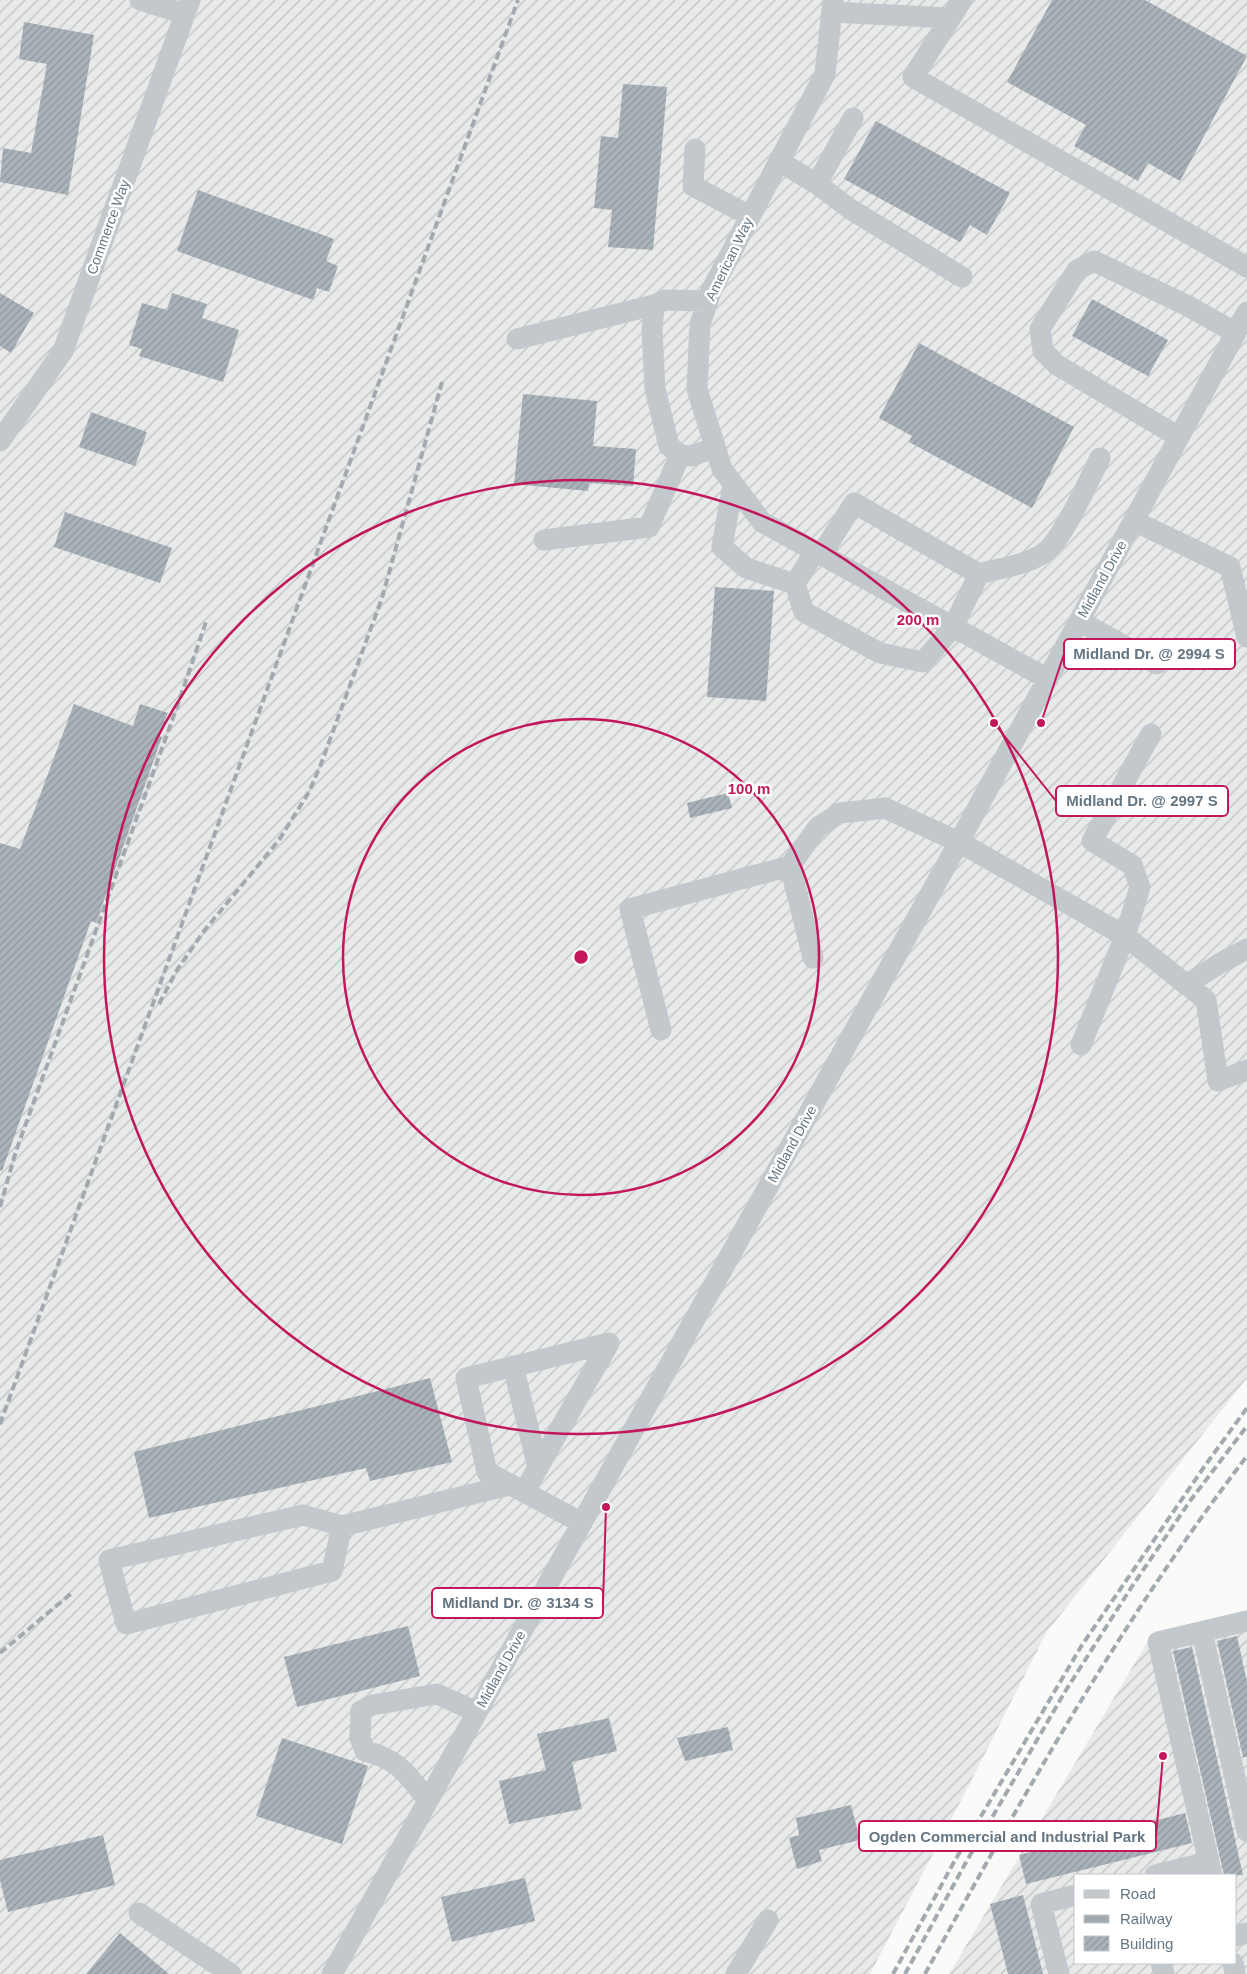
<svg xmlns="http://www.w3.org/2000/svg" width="1247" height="1974" font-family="Helvetica,sans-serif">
  <defs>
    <pattern id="industrial-furrows" width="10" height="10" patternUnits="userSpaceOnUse" patternTransform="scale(1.25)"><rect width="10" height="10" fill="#e8e9e9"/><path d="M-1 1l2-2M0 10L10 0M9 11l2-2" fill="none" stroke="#c0c1c2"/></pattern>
    <pattern id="building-hatch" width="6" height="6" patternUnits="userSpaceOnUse" patternTransform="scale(1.25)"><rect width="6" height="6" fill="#aab3b9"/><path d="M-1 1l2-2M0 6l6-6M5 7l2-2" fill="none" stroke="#8e969c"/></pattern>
  </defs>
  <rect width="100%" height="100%" fill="#fafaf8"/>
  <path fill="url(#industrial-furrows)" fill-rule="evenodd" d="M0,0H1247V1378L1046,1633L967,1789L870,1974H0Z
    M1247,1613V1974H949L1151,1636ZM1076,1875H1236V1963H1076Z"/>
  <path fill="url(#building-hatch)" d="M1052,0H1145L1247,56L1180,181L1148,163L1138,181L1074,146L1086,125L1007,82Z
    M24,22L94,35L68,195L0,182L3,148L31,153L47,64L19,59Z
    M623,84L667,87L653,250L608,247L612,210L594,208L601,136L618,138Z
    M876,121L1010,193L987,235L970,225L960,242L844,179Z
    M198,190L334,239L326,261L338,266L329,292L317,288L313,300L177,251Z
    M0,293L34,313L11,353L0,346Z
    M172,293L207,304L202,318L239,330L223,382L139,356L142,349L129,345L142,303L167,310Z
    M1092,299L1168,340L1148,376L1072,336Z
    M919,343L1074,427L1032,508L909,442L912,436L879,418Z
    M523,394L597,401L593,446L636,449L633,486L589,483L588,491L514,484Z
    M91,412L147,432L135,466L79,447Z
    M65,512L172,548L160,583L54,547Z
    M715,587L774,591L766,701L707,697Z
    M74,704L133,726L140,704L168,713L158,735L162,737L96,923L91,921L2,1171L0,1170V843L20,849Z
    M728,793L732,808L690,818L687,803Z
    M430,1378L452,1462L370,1481L366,1468L149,1518L134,1452Z
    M408,1626L420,1676L297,1707L284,1657Z
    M1237,1636L1247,1682V1757H1243L1217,1641Z
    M1192,1647L1243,1875H1224L1173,1651Z
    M609,1718L617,1751L572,1762L582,1809L509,1824L499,1781L546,1770L537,1734Z
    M728,1727L733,1750L685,1761L677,1738Z
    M282,1738L368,1766L342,1844L256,1816Z
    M851,1805L860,1840L819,1850L822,1861L797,1869L789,1838L799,1835L796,1818Z
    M1185,1813L1192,1843L1026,1884L1019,1855Z
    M103,1835L115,1885L8,1912L0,1880V1860Z
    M525,1878L535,1921L452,1942L441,1897Z
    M1023,1895L1043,1974H1008L990,1904Z
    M120,1933L169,1974H86Z"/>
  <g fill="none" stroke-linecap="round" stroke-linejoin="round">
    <path stroke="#c3c8cc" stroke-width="21" d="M140,0L185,14
      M833,0L825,74L712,289L700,324L697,389L722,469L762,522L1048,679
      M962,0L913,77L1247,267
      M832,12L950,18
      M695,149L693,186L750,216
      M779,161L817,184L853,118
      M817,184L850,209L962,277
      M708,301L665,300L654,305L652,331L655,389L669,446L680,455L692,456L715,447
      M517,339L654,305
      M1179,437L1057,365L1043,351L1040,329L1077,270L1094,261L1188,306L1236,333
      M0,441L63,351L190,0
      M733,484L722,547L746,568L795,584
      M1134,521L1230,567L1247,637
      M544,540L649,527L680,455
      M815,551L795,584L804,612L880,653L923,662L953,627L979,574L854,503L821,555
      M979,574C1000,568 1028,565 1045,552C1063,539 1089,480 1100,458
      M1079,621L1157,664
      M813,958L790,866L818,827L840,813L885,808L959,842L1125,936L1206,1000L1218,1081L1247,1070
      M1186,985L1222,962L1247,949
      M661,1030L630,909L790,866
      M1081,1045L1125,936L1140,887L1132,865L1092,841L1151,734
      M513,1366L538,1468
      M524,1492L609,1343L466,1378L487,1472L582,1523
      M342,1526L332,1571L126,1624L109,1560L303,1515L342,1526L510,1485
      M1202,1632L1247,1831
      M428,1800C407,1775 399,1759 365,1751L360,1738L361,1711L372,1705L437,1694L477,1712
      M1155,1875L1200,1864L1202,1875
      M1212,1875L1158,1642L1247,1621
      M139,1913L231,1974
      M1236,1936L1247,1933
      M1161,1963L1164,1974
      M1233,1963L1235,1974
      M332,1974L959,842L1247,312
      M736,1974L768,1920
      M1059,1974L1041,1904L1076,1895"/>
    <path stroke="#a2aab0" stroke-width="4" stroke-dasharray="8 4" stroke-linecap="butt" d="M159,1004L177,970L204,931L279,840L309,792L321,764L382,598L442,382
      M0,1207L16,1151L177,707L207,619
      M0,1424L518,0
      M0,1653L73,1592
      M893,1974L954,1862L1082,1645L1204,1467L1247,1408
      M905,1974L965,1864L1066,1690L1129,1591L1190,1501L1247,1426
      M925,1974C1023,1795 1123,1618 1247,1456"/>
  </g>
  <g fill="none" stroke="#c2185b" stroke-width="2.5">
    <circle cx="581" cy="957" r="238"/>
    <circle cx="581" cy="957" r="477"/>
  </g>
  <g text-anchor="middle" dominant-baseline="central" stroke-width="5" stroke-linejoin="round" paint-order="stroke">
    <g font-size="14" fill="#657683" stroke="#fff">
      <text transform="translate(108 227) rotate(-70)">Commerce Way</text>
      <text transform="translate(729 259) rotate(-64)">American Way</text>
      <text transform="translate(1102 579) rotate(-61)">Midland Drive</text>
      <text transform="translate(792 1144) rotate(-61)">Midland Drive</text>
      <text transform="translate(501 1669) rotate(-61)">Midland Drive</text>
    </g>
  </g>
  <circle cx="581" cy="957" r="8" fill="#c2185b" stroke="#fff" stroke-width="2.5"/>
  <g font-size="15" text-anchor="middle" font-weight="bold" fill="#c2185b" stroke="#fff" stroke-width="5" stroke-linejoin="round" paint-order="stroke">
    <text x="918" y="625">200 m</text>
    <text x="749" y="794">100 m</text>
  </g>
  <path fill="none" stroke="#c2185b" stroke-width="2" d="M1041 723L1064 654M994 723L1056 801M606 1507L603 1603M1163 1756L1156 1836"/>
  <g fill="#c2185b" stroke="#fff" stroke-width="2">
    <circle cx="1041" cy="723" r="5"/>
    <circle cx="994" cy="723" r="5"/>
    <circle cx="606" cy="1507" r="5"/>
    <circle cx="1163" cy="1756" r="5"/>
  </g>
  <g fill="#fff" stroke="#c2185b" stroke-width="2">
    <rect x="1064" y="639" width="171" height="30" rx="5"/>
    <rect x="1056" y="786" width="172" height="30" rx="5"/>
    <rect x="432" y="1588" width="171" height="30" rx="5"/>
    <rect x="859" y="1821" width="297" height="30" rx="5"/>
  </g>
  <g font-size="15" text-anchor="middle" font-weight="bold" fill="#657683">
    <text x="1149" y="659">Midland Dr. @ 2994 S</text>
    <text x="1142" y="806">Midland Dr. @ 2997 S</text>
    <text x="518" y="1608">Midland Dr. @ 3134 S</text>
    <text x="1007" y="1842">Ogden Commercial and Industrial Park</text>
  </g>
  <rect x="1074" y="1874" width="162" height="90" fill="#ffffff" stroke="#c1c8cd"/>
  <rect x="1084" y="1890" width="25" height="8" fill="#c3c8cc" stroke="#c1c8cd"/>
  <text x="1120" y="1899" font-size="15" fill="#657683">Road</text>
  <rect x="1084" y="1915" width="25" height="8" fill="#a2aab0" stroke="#c1c8cd"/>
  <text x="1120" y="1924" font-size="15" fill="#657683">Railway</text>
  <rect x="1084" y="1936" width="25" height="15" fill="url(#building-hatch)" stroke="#c1c8cd"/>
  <text x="1120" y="1949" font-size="15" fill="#657683">Building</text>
</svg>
